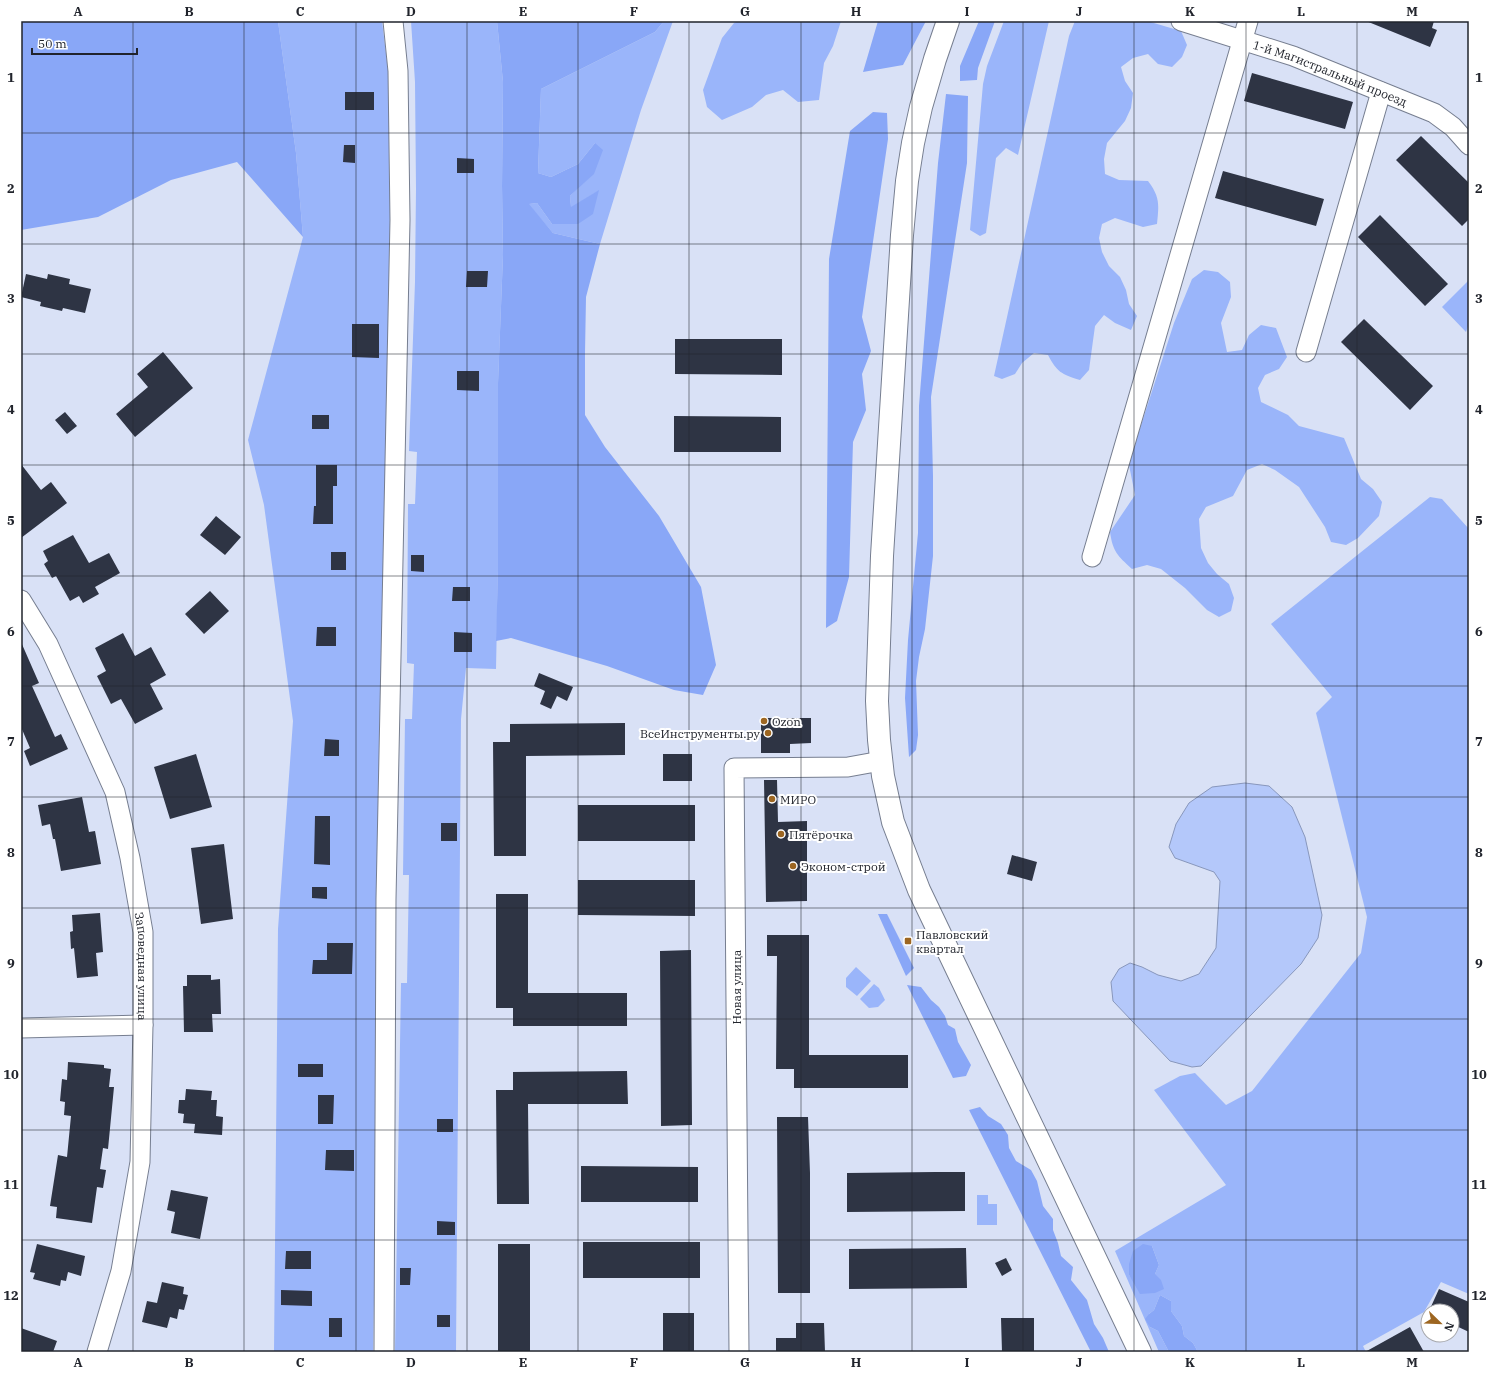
<svg xmlns="http://www.w3.org/2000/svg" width="1490" height="1373" font-family="'IBM Plex Serif',serif">
  <rect width="100%" height="100%" fill="#d9e1f6"/>
  <path fill="#9ab5fa" fill-rule="evenodd" d="M278,21H382L390,86L395,241L373,1352H274L278,929L293,721L264,505L248,440L303,237L296,153Z
    M411,21H497L503,82L502,186L503,255L498,383V570L496,669L466,668L461,719L456,1352H395L401,983H407L409,875H403L405,719H412L414,664L407,663L408,504H415L417,452L409,451L415,282L416,189L415,82Z
    M664,21H673L641,110L600,244L553,233L528,204L537,203L552,224L598,191L571,208L570,196L594,173L595,143L578,164L551,177L538,173L541,89L655,32Z
    M739,21H841L833,46L824,63L819,100L798,102L783,90L766,95L752,107L722,120L707,107L703,90L722,38L734,23Z
    M1004,21H1049L1018,155L1006,148L996,158L986,233L980,236L970,230L983,84L987,66Z
    M1075,21H1147L1181,31L1187,45L1182,57L1172,67L1158,64L1148,54L1133,58L1121,67L1125,81L1133,93L1131,108L1125,121L1107,143L1104,159L1105,174L1119,180L1148,181C1160,197 1159,204 1157,224L1143,227L1115,218L1102,224L1099,238L1102,252L1109,266L1120,277L1126,290L1129,304L1137,316L1131,330L1115,323L1104,315L1095,326L1089,370L1080,380C1061,374 1057,372 1048,355L1034,353L1022,363L1015,374L1002,379L994,376L1069,36Z
    M1204,270L1218,272L1230,282L1231,297L1221,323L1227,352L1242,350L1249,335L1261,325L1276,328L1287,357L1279,369L1265,375L1258,388L1261,402L1288,415L1299,426L1344,438L1361,479L1373,489L1382,502L1379,516L1358,538L1346,545L1331,542L1325,527L1299,487L1275,470L1262,464L1247,470L1233,496L1206,507L1199,519L1201,548L1208,563L1217,574L1229,584L1234,598L1231,611L1219,617L1207,610L1185,588L1161,569L1147,565L1132,569C1117,555 1113,552 1110,532L1135,495L1129,465L1134,447L1174,323L1192,279Z
    M1469,280V323L1466,332L1442,307Z
    M1430,497L1442,499L1469,529V1294L1441,1282L1424,1312L1363,1346L1366,1352H1198L1193,1343L1184,1336L1182,1326L1171,1311V1301L1160,1295L1154,1310L1149,1314L1150,1327L1158,1331L1169,1352H1159L1115,1251L1226,1185L1154,1090L1180,1076L1195,1073L1226,1105L1252,1091L1361,953L1367,917L1316,713L1332,697L1271,624ZM1152,1246L1159,1265L1155,1274L1135,1283L1129,1275Z
    M856,967L871,981L857,996L846,987V978Z
    M874,984L879,988L885,1000L878,1007L869,1008L860,999Z
    M977,1195H988V1204H997V1225H977Z"/>
  <path fill="#89a7f7" d="M21,21H278L296,153L303,237L237,162L171,180L98,217L21,230Z
    M497,21H664L655,32L541,89L538,173L551,177L578,164L595,143L603,150L594,174L570,196L571,207L599,190L593,214L578,224H552L537,203L529,204L553,233L600,244L586,297L585,353V415L605,447L659,516L701,587L716,665L703,695L674,690L607,666L511,638L496,641L498,570V383L503,255L502,186L503,82Z
    M878,21H926L903,65L863,72Z
    M979,21H995L978,68L977,80L960,81V66Z
    M946,94L968,96L967,163L931,397L933,476V556L925,629L919,657L916,681L918,735L916,750L909,757L905,698L908,640L918,533L919,406L938,163Z
    M873,112L887,113L888,139L862,317L871,351L862,374L866,410L853,442L849,577L837,621L826,628L829,259L850,131Z
    M878,914H887L914,968L906,976Z
    M907,985L921,987L931,1000L939,1007L945,1016L948,1025L955,1029L958,1042L971,1065L966,1076L953,1078Z
    M980,1107L988,1116L1001,1124L1008,1135L1009,1148L1016,1161L1031,1170L1037,1181L1043,1206L1053,1219V1230L1058,1243L1061,1256L1073,1267L1071,1280L1087,1300L1094,1324L1103,1338L1109,1352H1091L969,1110Z
    M1143,1244L1152,1246L1159,1265L1155,1274L1161,1280L1164,1289L1155,1293L1140,1294L1129,1275V1264L1133,1251Z
    M1160,1295L1171,1301V1311L1182,1326L1184,1336L1193,1343L1198,1352H1169L1158,1331L1150,1327L1145,1319L1149,1314L1154,1310Z"/>
  <path fill="#b4c8fa" stroke="#8897bc" d="M1245,783L1269,786L1292,807L1305,837L1322,915L1318,938L1301,964L1201,1066L1192,1067L1170,1061L1113,1001L1111,982L1119,969L1130,963L1142,967L1158,975L1181,981L1199,974L1216,948L1220,881L1214,872L1175,858L1169,847L1176,824L1189,803L1212,787Z"/>
  <path fill="#2e3444" d="M1366,21H1434L1432,28L1437,30L1430,47Z
    M1252,73L1353,102L1345,129L1244,101Z
    M345,92H374V110H345Z
    M1421,136L1469,183V219L1462,226L1396,160Z
    M344,145H355V163L343,162Z
    M457,158L474,159V173H457Z
    M1223,171L1324,199L1316,226L1215,198Z
    M1380,215L1448,284L1425,306L1358,237Z
    M467,271H488L487,287H466Z
    M26,274L47,279L48,274L70,279L69,284L91,289L85,313L63,308L62,311L40,306L41,302L21,297Z
    M1364,319L1433,386L1410,410L1341,342Z
    M352,324H379V358L352,357Z
    M675,339H782V375L675,374Z
    M163,352L193,388L135,437L116,414L148,387L137,374Z
    M457,371H479V391L457,390Z
    M65,412L77,426L67,434L55,420Z
    M312,415H329V429H312Z
    M674,416L781,417V452H674Z
    M21,464L41,490L51,482L67,503L21,538Z
    M316,465H337V486H333V524H313L314,506H316Z
    M216,516L241,537L225,555L200,535Z
    M73,535L89,563L109,553L120,573L95,587L99,594L83,603L79,596L70,601L56,576L52,578L44,564L48,561L43,551Z
    M331,552H346V570H331Z
    M411,555H424V572L411,571Z
    M453,587H470V601H452Z
    M210,591L229,611L204,634L185,614Z
    M317,627H336V646H316Z
    M454,632L472,633V652H454Z
    M123,633L135,656L151,647L166,675L150,684L163,709L135,724L121,699L111,704L97,676L106,671L95,648Z
    M21,642L39,683L32,686L55,737L61,734L68,749L30,766L24,751L30,748L21,727Z
    M539,673L573,687L567,701L557,696L551,709L540,704L545,691L534,686Z
    M761,718H811V743L790,744V753H761Z
    M625,723V755L526,756V856H494L493,742H510V724Z
    M325,739L339,740V756H324Z
    M196,754L212,807L170,819L154,767Z
    M663,754H692V781H663Z
    M764,780H777L778,822L807,821V901L766,902Z
    M82,797L89,832L95,831L101,864L61,871L55,839H53L50,824L42,826L38,805Z
    M578,805H695V841H578Z
    M315,816H330V865L314,864Z
    M441,823H457V841H441Z
    M224,844L233,919L201,924L191,848Z
    M1012,855L1037,862L1032,881L1007,874Z
    M578,880H695V916L578,915Z
    M312,887H327V899L312,898Z
    M496,894H528V993H627V1026H513V1008H496Z
    M100,913L103,952L96,953L98,976L77,978L74,948L71,949L70,932L73,931L72,915Z
    M767,935H809V1055H908V1088H794V1069H776L777,956H767Z
    M327,943H353L352,974H312L313,960H327Z
    M691,950L692,1125L661,1126L660,951Z
    M187,975H211V980L220,979L221,1014H212L213,1032H184L183,986H187Z
    M68,1062L104,1065V1068L111,1069L109,1087H114L108,1149L103,1148L100,1169L106,1170L103,1188L97,1187L92,1223L56,1218L57,1207L50,1206L58,1155L67,1157L71,1116L64,1115L65,1102L60,1101L62,1079L67,1080Z
    M298,1064H323V1077H298Z
    M627,1071L628,1104H528L529,1204H497L496,1090H513V1072Z
    M186,1089L212,1091L211,1100H217L216,1116L223,1117L222,1135L194,1133L195,1124L183,1123L184,1114L178,1113L179,1100H185Z
    M318,1095H334L333,1124H318Z
    M777,1117H808L810,1173V1293H778Z
    M437,1119H453V1132H437Z
    M326,1150H354V1171L325,1170Z
    M581,1166L698,1167V1202H581Z
    M935,1172H965V1211L847,1212V1173Z
    M171,1190L208,1197L200,1239L171,1233L175,1212L167,1210Z
    M437,1221L455,1222V1235H437Z
    M583,1242H700V1278H583Z
    M37,1244L85,1256L81,1276L68,1272L66,1281L61,1280L60,1286L33,1279L35,1273L30,1272Z
    M498,1244H530V1352H498Z
    M966,1248L967,1288L849,1289V1249Z
    M286,1251H311V1269H285Z
    M1006,1258L1012,1270L1002,1276L995,1263Z
    M400,1268H411L410,1285H400Z
    M162,1282L184,1287L183,1294L188,1295L184,1310L179,1309L177,1319L170,1317L167,1328L142,1322L147,1301L157,1303Z
    M1439,1289L1469,1302V1332L1452,1324V1311H1429Z
    M281,1290L312,1291V1306L281,1305Z
    M663,1313H694V1352H663Z
    M437,1315H450V1327H437Z
    M329,1318H342V1337H329Z
    M1001,1318H1034V1352H1002Z
    M796,1323H824L825,1352H776V1338H796Z
    M1410,1327L1424,1352H1365Z
    M21,1328L57,1341L53,1352H21Z"/>
  <g fill="none" stroke-linecap="round" stroke-linejoin="round">
    <defs>
      <g id="minor">
        <path id="s1" d="M1181,21L1293,56L1434,113L1453,127L1469,145"/>
        <path d="M1306,352L1381,92"/>
        <path d="M1092,557L1248,21"/>
        <path id="s2" d="M21,600L48,644L115,792L130,858L143,932V1025L140,1162L121,1271L97,1352"/>
        <path d="M21,1028L143,1025"/>
        <path d="M384,1352L386,899L400,220L398,71L393,21"/>
        <path d="M739,1352L734,768L848,767L881,761"/>
      </g>
      <path id="major" d="M948,21L935,59L921,107L913,143L907,181L902,235L882,556L877,701L879,740L883,776L893,822L919,890L1140,1352"/>
    </defs>
    <use href="#minor" stroke="#767e90" stroke-width="21"/>
    <use href="#major" stroke="#767e90" stroke-width="24"/>
    <use href="#minor" stroke="#fff" stroke-width="19"/>
    <use href="#major" stroke="#fff" stroke-width="22"/>
  </g>
  <path fill="none" stroke="#21242c" stroke-width="1" stroke-opacity="0.55" d="M133,21V1352M244,21V1352M356,21V1352M467,21V1352M578,21V1352M689,21V1352M801,21V1352M912,21V1352M1023,21V1352M1134,21V1352M1246,21V1352M1357,21V1352M21,133H1469M21,244H1469M21,354H1469M21,465H1469M21,576H1469M21,686H1469M21,797H1469M21,908H1469M21,1019H1469M21,1130H1469M21,1240H1469"/>
  <g fill="#9d6621" stroke="#fff" stroke-width="1.5">
    <circle cx="764" cy="721" r="4"/>
    <circle cx="768" cy="733" r="4"/>
    <circle cx="772" cy="799" r="4"/>
    <circle cx="781" cy="834" r="4"/>
    <circle cx="793" cy="866" r="4"/>
    <rect x="904" y="937" width="8" height="8" rx="2"/>
  </g>
  <g text-anchor="middle" dominant-baseline="central" stroke-width="4" stroke-linejoin="round" paint-order="stroke">
    <g font-size="12" fill="#21242c" stroke="#fff">
      <text stroke="none"><textPath href="#s1" startOffset="158">1-й Магистральный проезд</textPath></text>
      <text stroke="none"><textPath href="#s2" startOffset="391">Заповедная улица</textPath></text>
      <text transform="translate(736 987) rotate(-90)">Новая улица</text>
    </g>
    <g font-size="12" fill="#21242c" stroke="#fff" text-anchor="start">
      <text x="772" y="721">Ozon</text>
      <text x="760" y="733" text-anchor="end">ВсеИнструменты.ру</text>
      <text x="780" y="799">МИРО</text>
      <text x="789" y="834">Пятёрочка</text>
      <text x="801" y="866">Эконом-строй</text>
      <text x="916" y="934">Павловский<tspan x="916" dy="14">квартал</tspan></text>
    </g>
  </g>
  <rect width="1490" height="1373" fill="none" stroke="#ffffff" stroke-width="44"/>
  <g transform="translate(1440 1323) rotate(113)"><circle r="19" fill="#ffffff" stroke="#a6a7ab"/>
  <path d="M0-3L7 15L0 10L-7 15Z" fill="#9d6621"/>
  <text y="-6" font-size="11" font-weight="bold" text-anchor="middle" fill="#21242c">N</text>
  </g>
  <path d="M32 48v6h105v-6" fill="none" stroke="#21242c" stroke-width="2"/>
  <text x="38" y="48" font-size="12" fill="#21242c" stroke="#ffffff" stroke-width="3" paint-order="stroke">50 m</text>
  <rect x="22" y="22" width="1446" height="1329" fill="none" stroke="#21242c" stroke-width="1.5"/>
  <g font-size="13" text-anchor="middle" font-weight="bold" fill="#21242c">
    <text x="78" y="16">A</text>
    <text x="189" y="16">B</text>
    <text x="300" y="16">C</text>
    <text x="411" y="16">D</text>
    <text x="523" y="16">E</text>
    <text x="634" y="16">F</text>
    <text x="745" y="16">G</text>
    <text x="856" y="16">H</text>
    <text x="967" y="16">I</text>
    <text x="1079" y="16">J</text>
    <text x="1190" y="16">K</text>
    <text x="1301" y="16">L</text>
    <text x="1412" y="16">M</text>
    <text x="11" y="82">1</text>
    <text x="1479" y="82">1</text>
    <text x="11" y="193">2</text>
    <text x="1479" y="193">2</text>
    <text x="11" y="303">3</text>
    <text x="1479" y="303">3</text>
    <text x="11" y="414">4</text>
    <text x="1479" y="414">4</text>
    <text x="11" y="525">5</text>
    <text x="1479" y="525">5</text>
    <text x="11" y="636">6</text>
    <text x="1479" y="636">6</text>
    <text x="11" y="746">7</text>
    <text x="1479" y="746">7</text>
    <text x="11" y="857">8</text>
    <text x="1479" y="857">8</text>
    <text x="11" y="968">9</text>
    <text x="1479" y="968">9</text>
    <text x="11" y="1079">10</text>
    <text x="1479" y="1079">10</text>
    <text x="11" y="1189">11</text>
    <text x="1479" y="1189">11</text>
    <text x="11" y="1300">12</text>
    <text x="1479" y="1300">12</text>
    <text x="78" y="1367">A</text>
    <text x="189" y="1367">B</text>
    <text x="300" y="1367">C</text>
    <text x="411" y="1367">D</text>
    <text x="523" y="1367">E</text>
    <text x="634" y="1367">F</text>
    <text x="745" y="1367">G</text>
    <text x="856" y="1367">H</text>
    <text x="967" y="1367">I</text>
    <text x="1079" y="1367">J</text>
    <text x="1190" y="1367">K</text>
    <text x="1301" y="1367">L</text>
    <text x="1412" y="1367">M</text>
  </g>
</svg>
